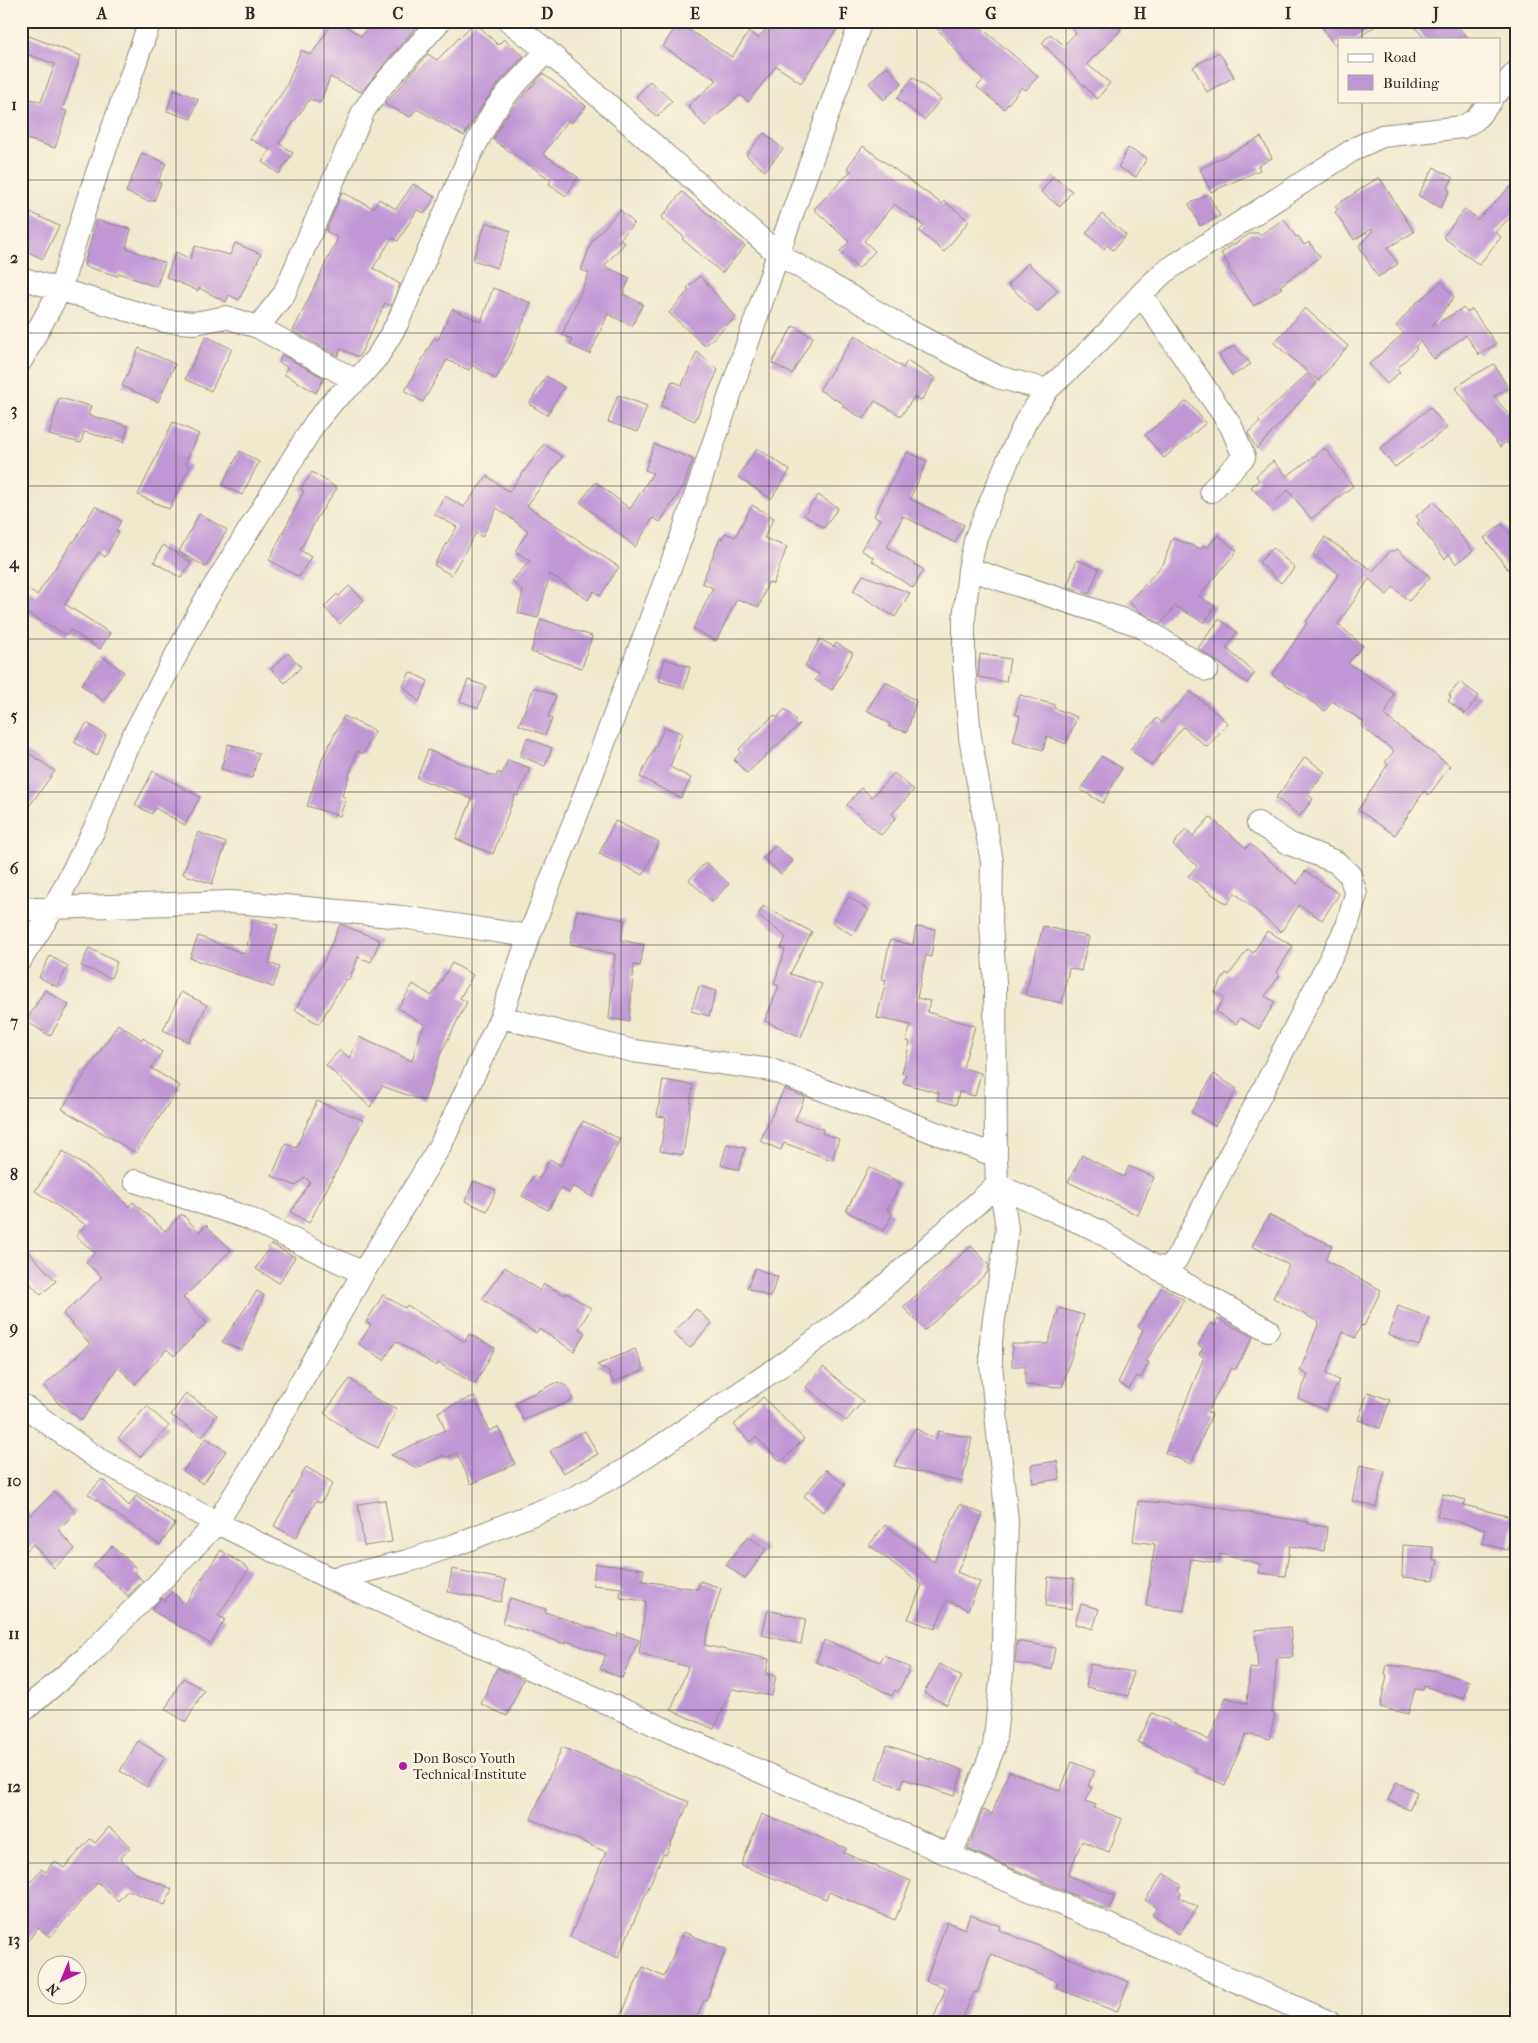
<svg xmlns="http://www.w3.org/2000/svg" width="1538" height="2043" font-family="'IM FELL French Canon',serif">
  <rect width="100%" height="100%" fill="#fcf5e5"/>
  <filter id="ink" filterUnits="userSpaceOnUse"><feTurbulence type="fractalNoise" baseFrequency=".02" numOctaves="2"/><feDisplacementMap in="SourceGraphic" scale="10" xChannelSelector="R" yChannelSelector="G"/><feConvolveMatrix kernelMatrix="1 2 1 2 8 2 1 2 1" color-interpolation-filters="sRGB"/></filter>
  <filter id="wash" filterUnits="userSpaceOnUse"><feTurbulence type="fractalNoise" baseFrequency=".0096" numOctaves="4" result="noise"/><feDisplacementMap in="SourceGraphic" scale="20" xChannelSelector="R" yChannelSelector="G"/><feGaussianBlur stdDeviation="1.12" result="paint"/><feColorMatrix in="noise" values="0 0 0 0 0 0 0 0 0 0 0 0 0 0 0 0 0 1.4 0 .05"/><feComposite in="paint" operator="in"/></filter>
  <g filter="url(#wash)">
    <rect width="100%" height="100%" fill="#f0e9ce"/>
    <g id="blocks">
      <path fill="#c097d5" d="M334,21H338L361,36L375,21H421L361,92L330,77L320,103L310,99L279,143L293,153L279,174L262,162L270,150L250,139L286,87L301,50L311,55Z
        M773,21H827L837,29L801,83L776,66L748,102L740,95L705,126L688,106L717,80L663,47L678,23L732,57L749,32L758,38Z
        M930,21H973L1038,76L1026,90L1022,87L1004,109L977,87L983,80Z
        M1065,21H1112L1121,30L1087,64L1110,83L1097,99L1042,43L1050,34L1064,45L1076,33Z
        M1318,21H1383L1356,39H1339V42L1334,45Z
        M1410,21H1453L1469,39H1425Z
        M475,22L498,45L504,39L524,56L499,82L483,104L464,136L417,109L410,117L385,104L428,54L437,60Z
        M21,33L81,56L62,110L67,111L55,148L21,137V96L41,102L55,64L21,52Z
        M1219,52L1234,77L1207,92L1193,67Z
        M887,66L902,83L884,100L869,83Z
        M543,74L586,106L571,123L568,121L543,154L578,177L566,196L549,184L551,180L493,140L504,119L519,100Z
        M913,77L941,99L924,120L897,98Z
        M650,81L672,101L657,117L636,97Z
        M174,89L198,99L191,119L167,111Z
        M764,133L783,149L765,171L746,155Z
        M1261,137L1272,158L1258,166L1260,170L1211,192L1200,169Z
        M863,146L942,204L944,201L969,221L944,252L919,231L924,226L894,204L864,241L875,251L858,269L840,251L849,242L814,209L851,171L847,168Z
        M1128,148L1147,158L1136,177L1118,167Z
        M142,153L166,163L158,182L161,183L154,201H147L126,192Z
        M1434,167L1453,178L1447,189L1450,190L1440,208L1418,195Z
        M1053,176L1072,191L1060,207L1041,192Z
        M1379,177L1414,232L1387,248L1398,264L1378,277L1359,246L1373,230L1372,229L1354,240L1335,212L1338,210L1335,206Z
        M1517,180V211L1495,232L1501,237L1479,265L1443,237L1465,209L1478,219Z
        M413,184L435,197L425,213L417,210L398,241L392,238L373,268L400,284L391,306L385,303L359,357L341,349L338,356L293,331L338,238L326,231L342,192L373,208L379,199L396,209Z
        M682,192L745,246L722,273L682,239L684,237L661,218Z
        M1208,194L1220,216L1200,226L1189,204Z
        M620,210L634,223L620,239L625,243L604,266L630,278L623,294L643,304L632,326L608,314L590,354L570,345L572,339L562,335L589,273L581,270L592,241Z
        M32,213L59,226L43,259L21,249V235Z
        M1102,214L1126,235L1113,250L1107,245L1104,249L1086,233Z
        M1284,219L1296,237L1298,236L1304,245L1309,242L1320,257L1280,286L1282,288L1254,306L1228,268L1230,267L1221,253L1251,233H1258L1260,235Z
        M96,220L131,229L126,248L165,263L156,287L119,273L118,276L84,266Z
        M486,222L511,231L497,268L473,260Z
        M235,243L261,254L239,300L229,295L226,302L199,288L198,291L166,277L176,252L190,259L195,246L230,255Z
        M1028,263L1058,290L1038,312L1008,285Z
        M700,276L736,317L705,346L669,313L689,290L687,288Z
        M1441,282L1454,297L1431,327L1463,308L1467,312L1472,309L1496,344L1479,355L1466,335L1434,359L1420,341L1415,347L1417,348L1397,369L1400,372L1387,384L1369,364L1404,333L1396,326L1416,303Z
        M493,288L531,303L511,353L496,379L472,365L469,370L447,360L423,402L405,391L434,338L438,340L452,309L481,322Z
        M1305,308L1348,346L1318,381L1274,343Z
        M793,326L813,337L792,374L772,363Z
        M855,335L903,368L907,361L935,378L921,401L914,397L901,416L875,401L864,419L842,406L844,404L819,390Z
        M206,336L232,349L211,391L185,379Z
        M1234,346L1251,364L1232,376L1219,355Z
        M139,348L175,364L158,402L122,386Z
        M697,352L718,370L695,421L661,406L672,381L682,385Z
        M282,355L324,378L316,393L284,374L288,367L279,363Z
        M1494,364L1508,388L1494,396L1517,425V455L1506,442L1500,447L1456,388L1469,378Z
        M1307,374L1317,383L1257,449L1248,433L1260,422L1258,420Z
        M546,376L564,387L547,415L529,404Z
        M618,395L647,406L638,432L608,422Z
        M59,398L91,406L88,415L128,426L124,442L84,432L81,443L49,435Z
        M1187,401L1206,423L1164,458L1145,435Z
        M1430,407L1447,428L1395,467L1380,449Z
        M173,422L199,434L185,463L190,466L169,509L138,495Z
        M544,444L562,457L527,506L619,567L600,596L594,591L588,600L550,574L538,618L518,613L523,591L512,581L530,561L515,551L528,531L497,508L482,537L476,533L451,575L434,565L457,527L434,514L445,496L464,507L487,476L509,492Z
        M654,444L693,459L684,485L660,522L653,518L635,547L580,502L596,482L630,509L653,473L645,470Z
        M757,448L790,470L771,499L738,477Z
        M1325,448L1353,486L1311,519L1288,490L1270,507L1251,487L1259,480L1256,476L1273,461L1287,476Z
        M240,451L259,462L242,495L222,485Z
        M907,452L927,461L910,499L964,525L955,543L903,516L887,547L924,570L913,588L872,561L874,558L861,550L880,519L874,516Z
        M312,472L337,488L317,518L300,550L311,557L299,577L269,560L304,491L301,489Z
        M818,495L838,508L824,528L804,515Z
        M1434,502L1473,551L1456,564L1449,554L1445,559L1417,523L1420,521L1416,516Z
        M752,505L774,518L764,538L787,547L773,584L768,582L759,607L737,599L716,641L693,629L713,588L702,583L720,538L722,539L725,533L735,537Z
        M95,506L121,521L116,530L119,532L105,557L99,552L65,604L110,633L100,649L70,630L67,635L21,610V586L37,595L73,541L74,542Z
        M199,514L227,530L206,567L179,552Z
        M1502,524L1517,543V581L1484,538Z
        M1218,535L1237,551L1199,596L1215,606L1205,623L1175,606L1161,624L1139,611L1129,602L1164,563L1172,538L1201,549L1204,545L1207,548Z
        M1325,537L1373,571L1391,550L1394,552L1397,549L1430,577L1409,601L1393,587L1387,595L1369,579L1338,624L1363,646L1348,663L1394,693L1385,716L1450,766L1429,795L1424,791L1395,835L1358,810L1388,764L1385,762L1394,751L1361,726L1364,722L1332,701L1325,711L1272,675L1307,623L1306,622L1339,574L1313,555Z
        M163,545L191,562L181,578L154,562Z
        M1273,548L1295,568L1281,583L1259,562Z
        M1077,560L1099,569L1089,594L1067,586Z
        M863,575L910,593L895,617L853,591Z
        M349,586L364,600L340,624L324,607L337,594L339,596Z
        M541,619L592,636L582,668L531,652Z
        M1219,619L1237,632L1226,648L1255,673L1247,683L1198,648Z
        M820,639L834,647L836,643L853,653L832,690L815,680L819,674L805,666Z
        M288,653L301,667L285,683L271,669Z
        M980,654L1010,659L1006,682L978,677Z
        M102,656L124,672L103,701L81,685Z
        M665,659L690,667L684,688L659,681Z
        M410,672L428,681L419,702L403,686Z
        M468,680L486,686L478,708L460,701Z
        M885,681L916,701L907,732L889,727L890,724L867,710Z
        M1460,682L1479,696L1465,714L1448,701L1451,697L1449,695Z
        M534,687L556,696L548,717L552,719L545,735L519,725Z
        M1190,691L1228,723L1207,747L1183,727L1151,766L1130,749L1157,718L1162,723Z
        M1020,695L1055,705L1054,708L1077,717L1066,744L1047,736L1043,750L1013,741L1020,716L1015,714Z
        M785,709L800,724L747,773L734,760L741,752L739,749L774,715L777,718Z
        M344,716L375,731L363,754L357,751L342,796L346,798L340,816L307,806L323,757Z
        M87,723L106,735L97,756L74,742Z
        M665,727L682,733L670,767L691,778L681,798L640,777Z
        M527,738L552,748L545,766L520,756Z
        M228,744L259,753L252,778L221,769Z
        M21,748L55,771L21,817Z
        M428,750L496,777L498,772L502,774L508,760L530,768L518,796L515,795L493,854L456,839L472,799L417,778Z
        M1101,756L1122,768L1103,803L1081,790Z
        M1305,757L1325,772L1308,795L1313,799L1300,816L1276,798Z
        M153,771L200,797L185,825L155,808L152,814L135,805Z
        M894,773L914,790L892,814L896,818L881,835L847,805L861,788L872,797Z
        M1210,817L1246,848L1250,844L1297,884L1305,871L1339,894L1322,920L1299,905L1281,932L1235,893L1227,904L1209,892L1188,876L1197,866L1173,845L1186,829L1193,836Z
        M615,821L659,842L643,875L599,854Z
        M198,832L226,843L212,884L183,874Z
        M775,846L793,861L781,874L763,858Z
        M706,862L729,884L712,902L689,880Z
        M849,897L869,910L852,935L832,922Z
        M763,906L812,932L790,974L822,984L801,1037L765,1021L779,986L774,984L785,950L781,948L786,937L758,915Z
        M577,910L625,920L621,940L644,945L640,966L634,965L629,1021L609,1019L615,954L570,944Z
        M253,919L278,925L269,963L280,967L273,987L190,958L198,936L245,954Z
        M340,924L380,940L371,962L358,957L349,980L346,979L319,1024L295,1010L326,957Z
        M1043,926L1089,937L1081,971L1069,968L1062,1003L1025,995Z
        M916,927L935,929L931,957L926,955L917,998L930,1001L927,1012L975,1026L963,1068L981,1073L975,1096L959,1092L956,1105L937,1100L939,1093L903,1083L906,1074L902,1073L910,1042L906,1041L911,1025L877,1018L886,980L882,979L890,940L913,945Z
        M1267,931L1293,946L1277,972L1280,975L1265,996L1275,1002L1259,1029L1240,1018L1236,1024L1216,1012L1224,997L1215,992L1226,973L1229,975L1248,949L1253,953Z
        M89,948L117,962L111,978L81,966Z
        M50,956L68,966L57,987L39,977Z
        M452,963L473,975L460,998L467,1002L441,1053L424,1101L382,1086L370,1107L326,1065L340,1050L350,1058L359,1037L412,1061L419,1035L425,1025L398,1008L413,984L432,996Z
        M699,986L716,991L709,1016L691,1011Z
        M45,990L69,1005L50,1036L26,1021Z
        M181,992L207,1005L189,1042L163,1030Z
        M118,1024L142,1040L143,1038L162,1052L151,1068L180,1086L136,1153L62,1109Z
        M1214,1074L1237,1089L1215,1126L1191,1112Z
        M663,1080L693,1085L683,1155L660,1151L666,1117L657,1116Z
        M784,1089L805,1097L795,1120L823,1129L822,1133L839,1139L832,1160L784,1143L781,1150L760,1141Z
        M317,1101L363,1120L309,1223L291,1212L310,1182L305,1177L296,1186L272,1176L286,1143L296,1148Z
        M583,1121L620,1139L592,1197L573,1186L569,1193L561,1188L548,1210L522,1196L533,1176L539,1179L550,1159L561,1166Z
        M727,1144L745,1148L739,1170L721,1165Z
        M63,1151L92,1171L129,1207L133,1202L165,1231L182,1214L199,1232L206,1225L231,1250L183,1298L207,1323L174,1356L167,1349L135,1384L118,1367L82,1420L59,1404L44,1386L90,1344L63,1314L102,1277L86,1263L95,1253L76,1236L86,1225L35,1191Z
        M1082,1155L1124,1177L1129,1166L1154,1177L1138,1215L1068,1182Z
        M869,1167L901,1183L887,1210L893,1213L884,1231L846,1211Z
        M474,1181L496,1190L487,1211L465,1201Z
        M1269,1215L1309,1236V1235L1332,1245L1325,1260L1381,1290L1364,1326L1361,1325L1355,1338L1343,1332L1326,1374L1339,1380L1325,1410L1298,1398L1308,1375L1300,1371L1319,1322L1273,1298L1289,1265L1252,1246Z
        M21,1244L56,1281L41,1295L21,1274Z
        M271,1244L295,1257L279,1283L256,1269Z
        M971,1246L989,1265L987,1273L925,1330L903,1307Z
        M505,1267L540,1291L544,1284L565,1295L566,1293L591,1308L579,1329L585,1333L574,1351L539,1329L536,1333L482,1299Z
        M755,1268L778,1277L770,1297L747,1288Z
        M1162,1287L1184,1300L1146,1361L1149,1362L1141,1378L1137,1376L1129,1389L1118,1383L1143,1330L1138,1327Z
        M257,1291L264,1295L242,1350L222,1342Z
        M383,1295L405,1308L407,1305L465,1342L469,1334L495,1348L475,1384L438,1363L436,1366L396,1341L384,1360L359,1344L371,1325L366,1322Z
        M1398,1306L1430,1318L1419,1346L1388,1335Z
        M1059,1308L1084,1315L1062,1387L1025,1385V1366H1012V1344H1048Z
        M696,1309L712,1323L690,1348L673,1333Z
        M1218,1319L1253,1337L1235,1370L1231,1368L1207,1412L1212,1414L1191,1464L1165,1453L1204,1357L1199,1354L1203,1348L1198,1345L1210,1323L1215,1326Z
        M635,1349L644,1370L613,1382L609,1372L597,1365Z
        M823,1367L863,1401L846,1421L806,1387Z
        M350,1379L376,1399L397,1409L378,1448L358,1438L324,1413Z
        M558,1382L568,1387L573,1400L523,1420L515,1402Z
        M1368,1392L1390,1400L1380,1428L1358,1420Z
        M186,1393L217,1415L202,1437L171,1415Z
        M474,1396L489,1431L498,1427L515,1464L471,1484L457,1453L446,1458L444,1455L417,1468L391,1455L445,1430L438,1412Z
        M763,1397L804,1439L781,1462L756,1437L750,1442L734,1425Z
        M147,1406L169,1426L140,1457L118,1438Z
        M915,1428L936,1440L938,1431L972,1438L962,1482L894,1466Z
        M585,1431L598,1454L563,1473L550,1451Z
        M206,1438L226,1451L203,1484L183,1471Z
        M1057,1461L1060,1479L1033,1483L1031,1465Z
        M1360,1465L1385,1471L1376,1507L1352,1501Z
        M306,1467L333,1483L321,1503L316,1501L296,1538L274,1526Z
        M826,1470L845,1485L823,1512L804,1496Z
        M102,1479L129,1506L136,1496L175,1524L160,1545L88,1494Z
        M54,1492L76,1512L58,1530L75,1549L54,1568L33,1544L21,1556V1506L31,1515Z
        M1443,1494L1466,1500L1464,1505L1515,1518L1507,1550L1482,1543L1485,1529L1437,1516Z
        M385,1500L392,1542L364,1546L358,1504Z
        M1138,1501L1212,1507L1308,1522V1524L1327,1527L1324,1551L1290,1546L1285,1576L1259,1573L1260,1564L1220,1554L1218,1563L1191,1559L1184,1611L1146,1606L1155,1544L1133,1541Z
        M960,1504L983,1514L957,1572L980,1582L968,1610L947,1600L935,1629L908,1619L922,1585L869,1545L885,1525L934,1562Z
        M748,1536L766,1549L745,1579L726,1565Z
        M1403,1545L1433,1547V1560H1438L1434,1580L1402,1577Z
        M112,1546L137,1569L134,1573L143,1581L128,1596L94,1565Z
        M221,1550L249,1569L218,1616L225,1619L211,1644L151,1610L162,1598L165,1601L172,1592L185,1604Z
        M595,1564L644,1569L642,1581L698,1589L700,1581L721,1588L704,1645L769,1659L766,1674L776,1676L772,1696L732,1689L714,1729L671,1710L688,1667L639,1653L646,1601L620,1598L621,1588L593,1585Z
        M452,1569L506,1580L501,1602L448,1592Z
        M1048,1577L1074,1579L1072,1609L1046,1606Z
        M510,1598L546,1609L545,1612L617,1637L618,1633L639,1640L622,1678L600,1669L606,1655L566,1641V1644L502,1623Z
        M1081,1604L1099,1609L1093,1629L1075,1624Z
        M768,1610L806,1619L801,1644L762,1635Z
        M1290,1627L1293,1657L1277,1658L1272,1713L1275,1714L1269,1739L1246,1734L1225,1785L1195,1772L1197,1769L1138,1742L1152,1713L1209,1740L1226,1697L1247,1704L1250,1668L1258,1669L1255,1630Z
        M824,1640L880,1662L884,1655L910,1668L898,1692L895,1690L892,1696L856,1677L816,1662Z
        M1017,1641L1055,1648L1051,1669L1015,1663Z
        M940,1664L962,1677L947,1705L924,1693Z
        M1090,1664L1133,1672L1128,1696L1086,1687Z
        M1387,1665L1432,1670L1469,1681L1464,1699L1424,1686L1423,1690L1415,1689L1408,1714L1380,1707L1387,1675L1385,1674Z
        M497,1668L523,1680L507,1716L481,1704Z
        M183,1678L204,1690L186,1722L165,1709Z
        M138,1741L165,1757L147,1787L120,1771Z
        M887,1745L930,1760V1758L963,1770L954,1796L904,1779L901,1788L876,1779Z
        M562,1747L689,1802L666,1855L663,1854L618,1958L570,1937L606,1852L531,1819Z
        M1072,1762L1094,1771L1088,1786L1092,1788L1086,1801L1096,1805L1094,1808L1122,1819L1109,1852L1082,1841L1068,1875L1115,1896L1108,1910L968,1849L983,1810L992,1814L1009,1771L1060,1791Z
        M1396,1782L1417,1792L1409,1810L1388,1800Z
        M762,1814L846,1848L844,1853L911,1881L895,1920L829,1892L826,1899L741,1865Z
        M109,1827L131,1847L120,1859L137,1874L172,1889L165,1905L128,1890L118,1901L98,1882L50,1937L38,1928L21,1949V1895L41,1869L46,1872L54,1861L64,1868L90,1839L95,1843Z
        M1164,1873L1181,1885L1178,1890L1181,1893L1179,1897L1198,1907L1179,1934L1152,1914L1157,1908L1145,1900Z
        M970,1915L1001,1926L999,1930L1129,1982L1117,2012L1056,1988L1058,1982L991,1954L977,1993L974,1992L961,2022H932L946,1988L926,1981L947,1922L965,1929Z
        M683,1932L726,1949L706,2001L704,2000L695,2022H618L643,1967L664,1977Z"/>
    </g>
  </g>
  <g filter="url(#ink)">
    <use href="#blocks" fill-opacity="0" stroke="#8e8a7c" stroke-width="1"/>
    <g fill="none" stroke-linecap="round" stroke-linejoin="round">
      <defs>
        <path id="street" d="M509,21L547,51L778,254L911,332L998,377L1047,390
          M1499,91L1517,71
          M21,278L164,321L195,323L226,317L258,327L356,381
          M1141,294L1231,426L1244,457L1211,491
          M258,327L284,294L364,110L381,87L440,21
          M21,361L60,290L89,196L150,21
          M969,569L1139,625L1207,670
          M21,909L230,902L285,906L402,917L529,936
          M21,959L53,909L97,824L125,751L205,601L315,423L334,400L356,381L378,356L397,324L469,157L493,112L509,91L547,51
          M501,1017L633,1051L771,1070L996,1156
          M135,1181L248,1218L363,1273
          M1155,1267L1268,1330
          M21,1404L98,1459L217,1523L331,1579L716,1752L1329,2022
          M331,1579L408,1561L455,1545L574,1498L622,1472L789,1360L869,1300L997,1185L1099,1231L1155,1267L1168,1268L1176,1260L1347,926L1356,894L1350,875L1336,862L1290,844L1258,823
          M21,1713L89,1655L217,1523L265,1445L363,1273L441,1144L501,1017L529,936L581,804L680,541L778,254L861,21
          M951,1855L994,1747L1002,1672L1007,1521L991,1365V1340L1007,1229L1004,1207L997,1185L996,1156L995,982L991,924L992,862L970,737L964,665V619L969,569L976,537L1008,460L1026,421L1047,390L1084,356L1110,330L1141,294L1164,272L1356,148L1382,136L1462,127L1475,120L1491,101"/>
      </defs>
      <use href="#street" stroke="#8e8a7c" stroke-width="24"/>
      <use href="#street" stroke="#fff" stroke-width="22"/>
    </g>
  </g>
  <path fill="none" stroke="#2b2b2b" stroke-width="1" stroke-opacity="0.55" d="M176,21V2022M324,21V2022M472,21V2022M621,21V2022M769,21V2022M917,21V2022M1066,21V2022M1214,21V2022M1362,21V39M1362,101V2022M21,180H1517M21,333H1517M21,486H1517M21,639H1517M21,792H1517M21,945H1517M21,1098H1517M21,1251H1517M21,1404H1517M21,1557H1517M21,1710H1517M21,1863H1517"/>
  <circle fill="#b5179e" stroke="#fcf5e5" stroke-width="2" cx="403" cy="1766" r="5"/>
  <g text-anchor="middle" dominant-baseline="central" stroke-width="5" stroke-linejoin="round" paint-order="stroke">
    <g font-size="14" fill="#2b2b2b" stroke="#fcf5e5" text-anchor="start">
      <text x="413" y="1758">Don Bosco Youth<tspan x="413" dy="16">Technical Institute</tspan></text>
    </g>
  </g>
  <rect width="1538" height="2043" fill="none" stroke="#fcf5e5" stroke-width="55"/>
  <rect x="1338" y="38" width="162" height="65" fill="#fcf5e5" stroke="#a8a49b"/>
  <rect x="1348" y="54" width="25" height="8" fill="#ffffff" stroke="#a8a49b"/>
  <text x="1383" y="62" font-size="15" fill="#2b2b2b">Road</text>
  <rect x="1348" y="75" width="25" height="15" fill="#c097d5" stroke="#a8a49b"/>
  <text x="1383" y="88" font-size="15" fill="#2b2b2b">Building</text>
  <g transform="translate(62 1980) rotate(224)"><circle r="24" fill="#fcf5e5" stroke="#a8a49b"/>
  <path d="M0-4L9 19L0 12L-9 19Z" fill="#b5179e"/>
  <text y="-8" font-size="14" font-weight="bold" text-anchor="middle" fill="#2b2b2b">N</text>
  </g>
  <rect x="28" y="28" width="1482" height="1988" fill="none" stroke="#2b2b2b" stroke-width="2"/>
  <g font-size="16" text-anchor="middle" font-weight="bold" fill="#2b2b2b">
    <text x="102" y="19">A</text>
    <text x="250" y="19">B</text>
    <text x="398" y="19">C</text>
    <text x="547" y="19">D</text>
    <text x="695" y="19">E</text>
    <text x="843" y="19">F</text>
    <text x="991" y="19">G</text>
    <text x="1140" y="19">H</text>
    <text x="1288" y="19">I</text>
    <text x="1436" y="19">J</text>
    <text x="14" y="110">1</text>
    <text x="14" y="263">2</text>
    <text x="14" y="415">3</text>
    <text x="14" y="568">4</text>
    <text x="14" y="721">5</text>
    <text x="14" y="874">6</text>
    <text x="14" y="1027">7</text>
    <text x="14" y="1180">8</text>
    <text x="14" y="1333">9</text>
    <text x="14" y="1486">10</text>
    <text x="14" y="1639">11</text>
    <text x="14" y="1792">12</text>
    <text x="14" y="1945">13</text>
  </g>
</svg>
